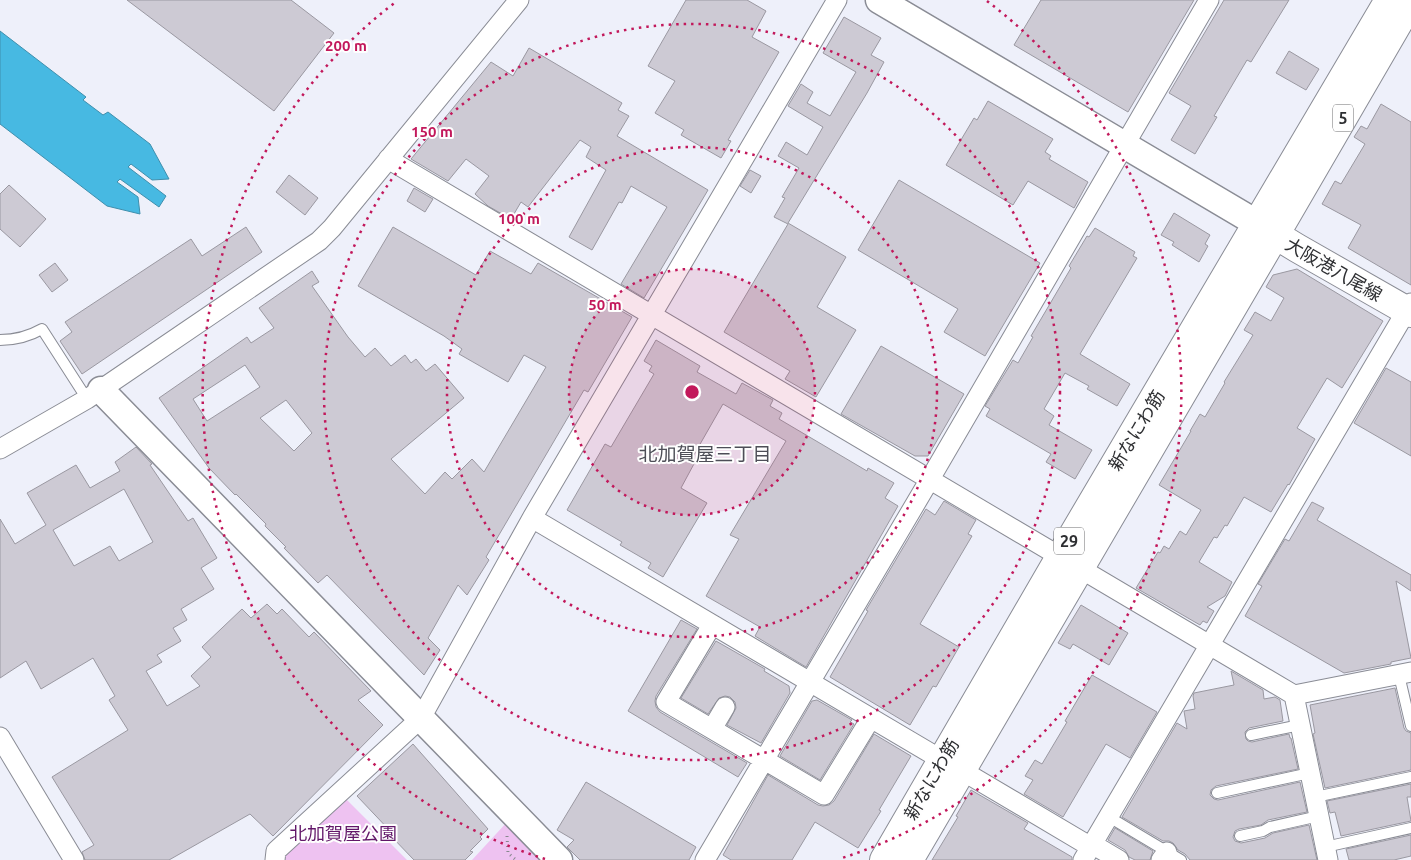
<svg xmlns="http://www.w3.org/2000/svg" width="1411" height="860" font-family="Ubuntu,'Noto Sans JP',sans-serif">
  <rect width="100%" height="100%" fill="#eef0fa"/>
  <path fill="#eec2f1" d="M344,797L407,860H281V853Z
    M508,821L547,860H472Z"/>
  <path fill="#47b9e2" stroke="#3f8fad" d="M0,31L86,97L83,100L103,115L108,112L150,144L169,179L152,180L131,164L128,167L166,196L159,207L120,179L117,182L138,197L140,214L107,206L0,124Z"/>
  <path fill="#cdcad4" stroke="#9a98a1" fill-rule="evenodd" d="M127,0H291L334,33L274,111Z
    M686,0H747L766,11L752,37L779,52L728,140L731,141L721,158L681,135L684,130L655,113L675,81L648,66Z
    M1041,0H1194L1128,112L1014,45Z
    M1224,0H1289L1251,62L1247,60L1214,116L1217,117L1195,154L1171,140L1191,106L1169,93Z
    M844,17L881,38L871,55L884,62L867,93L788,223L846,257L817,307L856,330L816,397L785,379L790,371L724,332L788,224L774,217L785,198L782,197L799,168L778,156L786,142L807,155L823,127L788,106L801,84L813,92L807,103L830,116L856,72L823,53Z
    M529,48L622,103L618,110L629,116L617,136L708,190L644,298L621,284L667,207L631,186L622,203L619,202L592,250L569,237L606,170L586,157L591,147L580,140L528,207L521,202L511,219L488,206L475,194L489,176L466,159L448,181L411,159L491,62L513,76Z
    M1289,51L1319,69L1306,90L1276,73Z
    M988,101L1053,139L1045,152L1051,156L1049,159L1088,182L1074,208L1028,181L1013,205L946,165L974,118L977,120Z
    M1381,104L1411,122V285L1348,248L1361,225L1322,204L1335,181L1341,184L1365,144L1354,137L1361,126L1367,129Z
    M750,170L761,176L751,193L740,186Z
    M289,175L318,198L305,215L276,192Z
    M899,180L1040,263L985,356L944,332L958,309L858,250Z
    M9,185L46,219L20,247L0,229V194Z
    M414,188L433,199L425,212L407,201Z
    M1174,213L1210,235L1205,244L1208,246L1199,262L1172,245L1174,242L1161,235Z
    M246,227L262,252L82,374L60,341L72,332L65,322L191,239L202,256Z
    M393,227L476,275L490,251L531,274L538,263L632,317L588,392L584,390L486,557L489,560L467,595L458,585L428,638L440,650L424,675L327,575L318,583L284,548L286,547L265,526L266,524L236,494L235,495L209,468L159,398L247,337L251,343L274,328L259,308L312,271L319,282L312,286L348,337L365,357L375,348L391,366L405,355L411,363L416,359L426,371L435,364L464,398L391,459L425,494L445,472L452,479L472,459L484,472L546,367L524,355L508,382L459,354L462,349L444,336L358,286ZM245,365L260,387L207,421L193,399ZM286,400L312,433L294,451L260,418Z
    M1095,228L1135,252L1133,256L1137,258L1080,354L1130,384L1117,406L1087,389L1089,386L1065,373L1044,409L1054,416L1049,425L1092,450L1075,479L1046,462L1051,454L986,416L990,409L985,406L1013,360L1018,363L1033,337L1031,336L1071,268L1069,266L1087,236L1089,237Z
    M55,263L68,280L52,292L39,275Z
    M1297,269L1383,321L1342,388L1327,378L1297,428L1315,439L1289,485L1288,484L1271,512L1244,497L1227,526L1225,525L1217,538L1214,537L1199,562L1232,582L1225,596L1207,607L1214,611L1207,623L1203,621L1200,625L1136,588L1158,552L1160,553L1164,546L1169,549L1180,531L1186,535L1201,510L1159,485L1191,431H1190L1200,414L1205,417L1225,383L1224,382L1253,335L1244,330L1255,312L1271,321L1284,298L1266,287L1273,275Z
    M656,340L700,366L697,372L736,394L742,383L773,400L770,406L782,413L779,419L867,471L868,468L894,483L885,498L898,506L806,667L755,636L760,627L706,596L739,539L730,535L786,441L723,404L691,460L695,462L681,488L707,503L663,577L648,568L651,563L620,545L622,542L567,510L605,444L611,447L654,374L649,371L652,366L644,361Z
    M881,346L964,394L928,456H915L841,414Z
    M1386,368L1411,382V456L1354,423Z
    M136,447L152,464L150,465L188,521L193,518L217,558L201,568L214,589L181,609L187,620L173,628L181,641L157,655L162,662L146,671L167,706L200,686L191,676L211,657L202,647L242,609L251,618L267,604L277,614L282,609L309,637L314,632L371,691L358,700L383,725L273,836L250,814L169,860H85L82,852L94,845L52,777L128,730L109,700L115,696L93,658L41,689L26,661L0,678V519L15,544L46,525L27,493L76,465L90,488L120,471L115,462ZM124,489L153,542L119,561L110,546L74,566L53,530Z
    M944,501L976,520L968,534L972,536L920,624L959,647L936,687L933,686L910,725L830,677L868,611L866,610L926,509L935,515Z
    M1312,502L1324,508L1317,520L1411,575V591L1396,581L1411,658L1391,662V664L1344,673L1245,616L1262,586L1258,584L1285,539L1289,541Z
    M1081,605L1128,633L1109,665L1073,644L1070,649L1058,643Z
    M681,620L697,629L656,696L655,701L656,707L660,712L747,763L738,777L628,711Z
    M716,641L765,669L764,671L789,686L790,693L761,743L727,725L736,708L735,702L730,697L725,696L719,698L708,714L681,698Z
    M1231,671L1263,690L1264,699L1275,697L1280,700L1283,721L1249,728L1245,732L1246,739L1248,741L1252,742L1289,734L1290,738H1291L1298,769L1216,786L1211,790L1210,795L1214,799L1218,800L1300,782L1307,812L1268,820L1261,825L1239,829L1235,831L1233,837L1235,841L1241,843L1265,838L1273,833L1309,825L1317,860H1190L1185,854L1178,850L1173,843L1169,841H1163L1122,817L1177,723L1187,729L1184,711L1195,709L1193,696L1194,693L1234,685Z
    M1092,675L1157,712L1130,758L1106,744L1063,817L1024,794L1033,780L1025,776L1035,760L1042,764L1067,722L1065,721Z
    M1395,688L1404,728L1406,731L1411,733V770L1325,788L1313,734L1315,733L1310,705Z
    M817,700L852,720L850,722L854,724L820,780L780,756L812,701Z
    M874,734L911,756L879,810L881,811L858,848L815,822L792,860H731L723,855L768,775L818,805L823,806L829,805L834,801Z
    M413,744L488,829L480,837L482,839L470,851L473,852L465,860H414L391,836L393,834L357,796Z
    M586,782L696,847L689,860H580L567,847L574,840L557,830Z
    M1411,784V797H1407L1411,821L1341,836L1335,812L1330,813L1327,801Z
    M971,790L1028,823L1024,829L1072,857V860H932L958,817L956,816Z
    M1115,828L1153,851L1150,860H1135L1129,857L1125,850L1108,840Z
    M1411,835V856L1394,860H1349L1346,849Z"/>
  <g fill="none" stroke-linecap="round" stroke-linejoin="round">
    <defs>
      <path id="lane" d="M0,340C16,340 28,337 42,329L87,399
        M1399,675L1411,726
        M1251,735L1300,725
        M1217,793L1310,773
        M1315,797L1411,777
        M1109,817L1181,860
        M1240,836L1263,831L1270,827L1319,816
        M1325,847L1411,828"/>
      <path id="street" d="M388,159C690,339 993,516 1294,695L1411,672
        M0,449L87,399L319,241L332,228L519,0
        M532,518L942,760
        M712,625L666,702L824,795L871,718
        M1294,695L1328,860
        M712,729L725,707
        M0,737L74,860
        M961,770L1091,847
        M1092,844L1119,860
        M275,860L276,851L421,718L532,518L837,0
        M705,860L930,479L1209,0
        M1083,860L1411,303
        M1161,860L1167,852"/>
      <path id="secondary" d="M879,0L1258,224
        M101,390L559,860"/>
      <path id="primary" d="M1261,226L1297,248L1411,313
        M884,860L1060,557L1389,0
        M909,860L1275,235L1411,1"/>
    </defs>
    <use href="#lane" stroke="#8a8c95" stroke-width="12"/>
    <use href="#street" stroke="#8a8c95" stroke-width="21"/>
    <use href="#secondary" stroke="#8a8c95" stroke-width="29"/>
    <use href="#primary" stroke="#8a8c95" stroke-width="30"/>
    <path stroke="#87888e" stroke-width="3" stroke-dasharray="1 4" stroke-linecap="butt" d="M507,836L508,853L516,860"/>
    <use href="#lane" stroke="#fff" stroke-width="10"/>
    <use href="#street" stroke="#fff" stroke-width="19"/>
    <use href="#secondary" stroke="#fff" stroke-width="26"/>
    <use href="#primary" stroke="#fff" stroke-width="28"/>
  </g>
  <circle cx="692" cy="392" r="123" fill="#c2185b" fill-opacity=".12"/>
  <g fill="none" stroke="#c2185b" stroke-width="2.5" stroke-dasharray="2.5 5">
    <circle cx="692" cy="392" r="123"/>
    <circle cx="692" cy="392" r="245"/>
    <circle cx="692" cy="392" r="368"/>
    <path d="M545 859A490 490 0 0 1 397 1M987 1A490 490 0 0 1 839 859"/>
  </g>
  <g text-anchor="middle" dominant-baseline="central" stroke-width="4" stroke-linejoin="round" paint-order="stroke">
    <g fill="#fefefe" stroke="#6c6c6e" stroke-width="1">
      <rect x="1333" y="104.5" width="20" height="27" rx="4"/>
      <rect x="1054" y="527.5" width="30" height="27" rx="4"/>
    </g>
    <g font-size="16" font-weight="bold" fill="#2d2e31">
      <text x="1343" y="118">5</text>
      <text x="1069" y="541">29</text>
    </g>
    <g font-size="18" fill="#2d2e31" stroke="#fefefe">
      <text transform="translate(1334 269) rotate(30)">大阪港八尾線</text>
      <text transform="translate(1136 430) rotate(-59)">新なにわ筋</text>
      <text transform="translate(931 779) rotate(-60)">新なにわ筋</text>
    </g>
    <g font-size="18" fill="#621769" stroke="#fefefe">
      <text x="343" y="833">北加賀屋公園</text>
    </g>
    <g font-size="19" fill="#4d4e57" stroke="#fefefe">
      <text x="705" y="454">北加賀屋三丁目</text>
    </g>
  </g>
  <circle cx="692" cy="392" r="8" fill="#c2185b" stroke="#fefefe" stroke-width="2.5"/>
  <g font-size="15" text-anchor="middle" font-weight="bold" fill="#c2185b" stroke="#fefefe" stroke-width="4" stroke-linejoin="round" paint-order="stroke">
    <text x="346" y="51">200 m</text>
    <text x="432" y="137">150 m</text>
    <text x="519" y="224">100 m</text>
    <text x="605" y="310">50 m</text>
  </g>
</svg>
